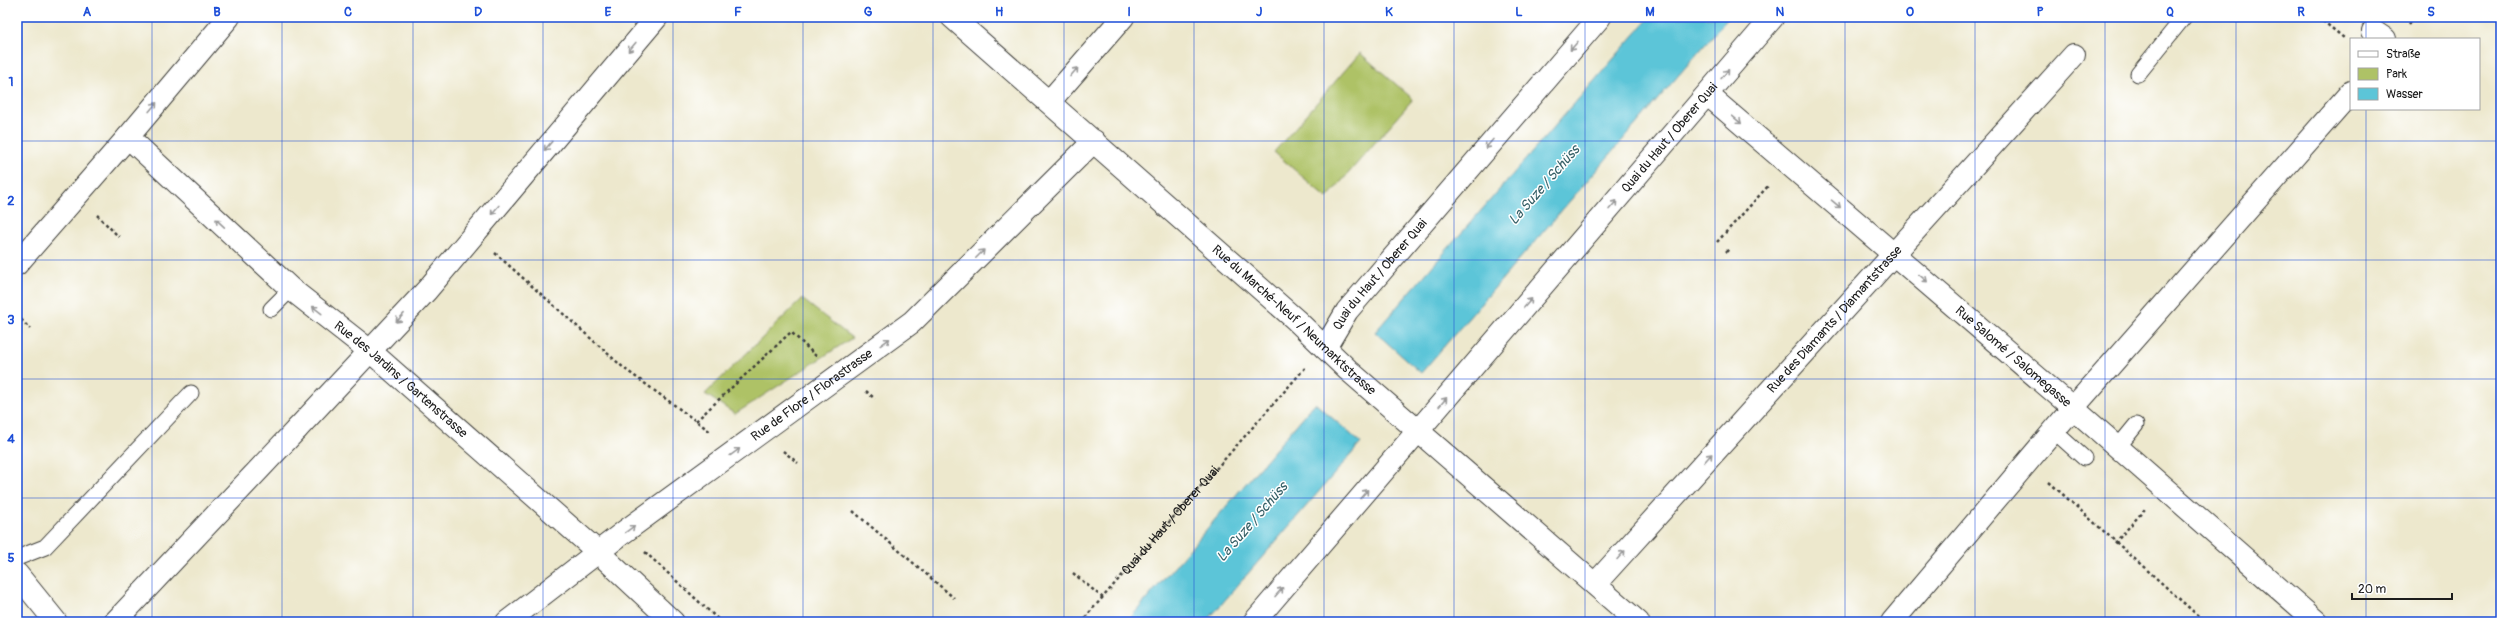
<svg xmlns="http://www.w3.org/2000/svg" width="2518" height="639" font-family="Pangolin,sans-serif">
  <rect width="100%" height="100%" fill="#fff"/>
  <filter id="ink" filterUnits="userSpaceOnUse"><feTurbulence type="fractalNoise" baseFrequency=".025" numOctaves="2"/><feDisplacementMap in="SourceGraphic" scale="8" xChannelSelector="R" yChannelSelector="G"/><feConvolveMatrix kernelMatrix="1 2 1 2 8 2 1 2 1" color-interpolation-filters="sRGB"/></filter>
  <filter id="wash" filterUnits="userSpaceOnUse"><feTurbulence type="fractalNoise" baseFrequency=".012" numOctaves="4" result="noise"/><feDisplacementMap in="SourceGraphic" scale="16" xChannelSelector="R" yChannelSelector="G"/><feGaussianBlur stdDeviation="0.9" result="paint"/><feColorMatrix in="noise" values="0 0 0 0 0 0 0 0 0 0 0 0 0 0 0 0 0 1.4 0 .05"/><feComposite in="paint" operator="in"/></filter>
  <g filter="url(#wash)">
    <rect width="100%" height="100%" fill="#ede8cd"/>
    <path fill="#aec266" stroke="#656f41" d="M1360,53L1413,99L1327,198L1274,152Z
      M802,299L852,338L735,414L705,394Z"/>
    <path fill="#5cc5d8" stroke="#3c707a" d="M1650,17H1729L1421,373L1375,332Z
      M1315,403L1361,443L1206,622H1127Z"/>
  </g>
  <g filter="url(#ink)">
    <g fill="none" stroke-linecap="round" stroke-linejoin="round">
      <defs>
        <path id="service" d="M2138,74L2184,17
          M271,309L291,289
          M2054,431L2084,458
          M2118,447L2136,425
          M17,558L45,547L191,393"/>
        <path id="pedestrian" d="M17,264L128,137
          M17,574L56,622
          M115,622L297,429"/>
        <g id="minor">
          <path id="s2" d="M229,17L128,137L291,289L370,351L598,552L673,622"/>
          <path d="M2373,31L2385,39"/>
          <path id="s3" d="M1708,95L2073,408L2317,622"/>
          <path d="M1049,102L1123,17"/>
          <path d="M297,429L427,290L657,17"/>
          <path id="s4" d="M1595,584L2074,55"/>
          <path id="s5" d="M507,622L624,532L912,322L1094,141"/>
          <path id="s6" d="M1254,622L1773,17"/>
          <path d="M1892,622L2073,408L2351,92"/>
        </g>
        <g id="tertiary">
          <path id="s7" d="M1325,348L1347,311L1600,17"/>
        </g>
        <g id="secondary">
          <path id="s8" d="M952,17L1296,320L1348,370L1638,622"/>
        </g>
      </defs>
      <use href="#service" stroke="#3b3b37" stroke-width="17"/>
      <use href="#pedestrian" stroke="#3b3b37" stroke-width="24"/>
      <use href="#minor" stroke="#3b3b37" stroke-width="24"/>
      <use href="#tertiary" stroke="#3b3b37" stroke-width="24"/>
      <use href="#secondary" stroke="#3b3b37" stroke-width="24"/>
      <g stroke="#3b3b37" stroke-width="2.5" stroke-dasharray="3 3" stroke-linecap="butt">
        <path d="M2318,17L2344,38"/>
        <path d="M2409,24L2414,17"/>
        <path d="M97,215L119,237"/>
        <path d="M1717,242L1769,185"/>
        <path d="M1726,252L1730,248"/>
        <path d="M495,253L625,369L711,432"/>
        <path d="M17,315L30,329"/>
        <path d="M866,391L875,399"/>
        <path d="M696,421L791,332L817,357"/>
        <path d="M783,451L798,463"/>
        <path d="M2049,482L2205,622"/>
        <path d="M853,511L954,598"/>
        <path d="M2115,543L2145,509"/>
        <path d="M645,552L721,622"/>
        <path d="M1073,573L1103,598"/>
        <path id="s1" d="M1081,622L1305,368"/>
      </g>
      <use href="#service" stroke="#fff" stroke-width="15"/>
      <use href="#pedestrian" stroke="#fff" stroke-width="22"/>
      <use href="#minor" stroke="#fff" stroke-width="22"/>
      <use href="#tertiary" stroke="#fff" stroke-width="22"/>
      <use href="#secondary" stroke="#fff" stroke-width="22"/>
    </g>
    <defs><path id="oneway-shaft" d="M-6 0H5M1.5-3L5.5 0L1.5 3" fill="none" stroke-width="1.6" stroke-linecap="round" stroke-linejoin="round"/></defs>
    <g stroke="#999">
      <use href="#oneway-shaft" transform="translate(1574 46) rotate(131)"/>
      <use href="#oneway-shaft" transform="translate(632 47) rotate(130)"/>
      <use href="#oneway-shaft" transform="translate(1074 72) rotate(-49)"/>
      <use href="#oneway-shaft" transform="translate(1725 74) rotate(-50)"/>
      <use href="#oneway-shaft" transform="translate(153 107) rotate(-50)"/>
      <use href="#oneway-shaft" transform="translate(1737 120) rotate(40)"/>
      <use href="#oneway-shaft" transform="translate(1489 144) rotate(131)"/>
      <use href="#oneway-shaft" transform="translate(548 146) rotate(130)"/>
      <use href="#oneway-shaft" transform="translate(1836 204) rotate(40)"/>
      <use href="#oneway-shaft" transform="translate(1613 205) rotate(-49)"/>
      <use href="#oneway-shaft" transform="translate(495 210) rotate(130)"/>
      <use href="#oneway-shaft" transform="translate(220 223) rotate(-137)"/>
      <use href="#oneway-shaft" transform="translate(980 254) rotate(-45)"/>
      <use href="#oneway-shaft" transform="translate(1923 278) rotate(41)"/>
      <use href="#oneway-shaft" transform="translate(1528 303) rotate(-49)"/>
      <use href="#oneway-shaft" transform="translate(317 310) rotate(-142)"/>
      <use href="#oneway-shaft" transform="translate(400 318) rotate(133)"/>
      <use href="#oneway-shaft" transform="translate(885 342) rotate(-36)"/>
      <use href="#oneway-shaft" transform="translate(1443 402) rotate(-50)"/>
      <use href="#oneway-shaft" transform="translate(735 452) rotate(-36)"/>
      <use href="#oneway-shaft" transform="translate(1708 458) rotate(-48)"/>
      <use href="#oneway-shaft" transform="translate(1364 494) rotate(-49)"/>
      <use href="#oneway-shaft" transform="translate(630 529) rotate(-36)"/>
      <use href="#oneway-shaft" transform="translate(1621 555) rotate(-48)"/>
      <use href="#oneway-shaft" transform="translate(1279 592) rotate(-49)"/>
    </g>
  </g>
  <path fill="none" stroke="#1d4ed8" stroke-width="1" stroke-opacity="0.55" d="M152,17V622M282,17V622M413,17V622M543,17V622M673,17V622M803,17V622M933,17V622M1064,17V622M1194,17V622M1324,17V622M1454,17V622M1585,17V622M1715,17V622M1845,17V622M1975,17V622M2105,17V622M2236,17V622M2366,17V39M2366,109V622M17,141H2501M17,260H2501M17,379H2501M17,498H2501"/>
  <g text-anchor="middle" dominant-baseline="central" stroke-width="3" stroke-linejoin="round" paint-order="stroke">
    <g font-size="13" fill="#1c1c1c" stroke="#fff">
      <text stroke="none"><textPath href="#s6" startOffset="638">Quai du Haut / Oberer Quai</textPath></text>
      <text stroke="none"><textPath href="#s7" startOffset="92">Quai du Haut / Oberer Quai</textPath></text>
      <text stroke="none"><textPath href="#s4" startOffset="357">Rue des Diamants / Diamantstrasse</textPath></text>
      <text stroke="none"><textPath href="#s8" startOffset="457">Rue du Marché-Neuf / Neumarktstrasse</textPath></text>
      <text stroke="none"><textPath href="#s3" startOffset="402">Rue Salomé / Salomegasse</textPath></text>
      <text stroke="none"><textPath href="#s2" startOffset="522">Rue des Jardins / Gartenstrasse</textPath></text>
      <text stroke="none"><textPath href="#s5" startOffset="380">Rue de Flore / Florastrasse</textPath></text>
      <text stroke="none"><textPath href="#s1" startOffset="135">Quai du Haut / Oberer Quai</textPath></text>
    </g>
    <g font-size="14" font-style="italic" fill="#366067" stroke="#fff">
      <text transform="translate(1544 185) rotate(-49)">La Suze / Schüss</text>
      <text transform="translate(1252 522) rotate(-49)">La Suze / Schüss</text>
    </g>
  </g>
  <rect width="2518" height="639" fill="none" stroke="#fff" stroke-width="44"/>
  <rect x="2350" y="38" width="130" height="72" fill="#ffffff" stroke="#a4a4a4"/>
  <rect x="2358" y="51" width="20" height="6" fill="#ffffff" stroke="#a4a4a4"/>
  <text x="2386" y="58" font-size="12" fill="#1c1c1c">Straße</text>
  <rect x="2358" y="68" width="20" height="12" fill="#aec266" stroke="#a4a4a4"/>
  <text x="2386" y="78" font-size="12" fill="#1c1c1c">Park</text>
  <rect x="2358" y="88" width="20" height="12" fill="#5cc5d8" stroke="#a4a4a4"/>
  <text x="2386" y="98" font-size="12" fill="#1c1c1c">Wasser</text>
  <path d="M2352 593v6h100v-6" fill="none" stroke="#1c1c1c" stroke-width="2"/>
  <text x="2358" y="593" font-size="12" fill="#1c1c1c" stroke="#ffffff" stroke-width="3" paint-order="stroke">20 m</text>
  <rect x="22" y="22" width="2474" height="595" fill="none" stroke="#1d4ed8" stroke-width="1.5"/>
  <g font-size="13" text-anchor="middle" font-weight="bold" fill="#1d4ed8">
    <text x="87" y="16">A</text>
    <text x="217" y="16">B</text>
    <text x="348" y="16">C</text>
    <text x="478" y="16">D</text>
    <text x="608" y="16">E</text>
    <text x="738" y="16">F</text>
    <text x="868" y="16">G</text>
    <text x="999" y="16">H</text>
    <text x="1129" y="16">I</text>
    <text x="1259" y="16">J</text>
    <text x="1389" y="16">K</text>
    <text x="1519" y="16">L</text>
    <text x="1650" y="16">M</text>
    <text x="1780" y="16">N</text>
    <text x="1910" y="16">O</text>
    <text x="2040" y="16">P</text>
    <text x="2170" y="16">Q</text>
    <text x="2301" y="16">R</text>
    <text x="2431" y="16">S</text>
    <text x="11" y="86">1</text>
    <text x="11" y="205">2</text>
    <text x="11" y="324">3</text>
    <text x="11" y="443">4</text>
    <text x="11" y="562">5</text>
  </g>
</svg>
